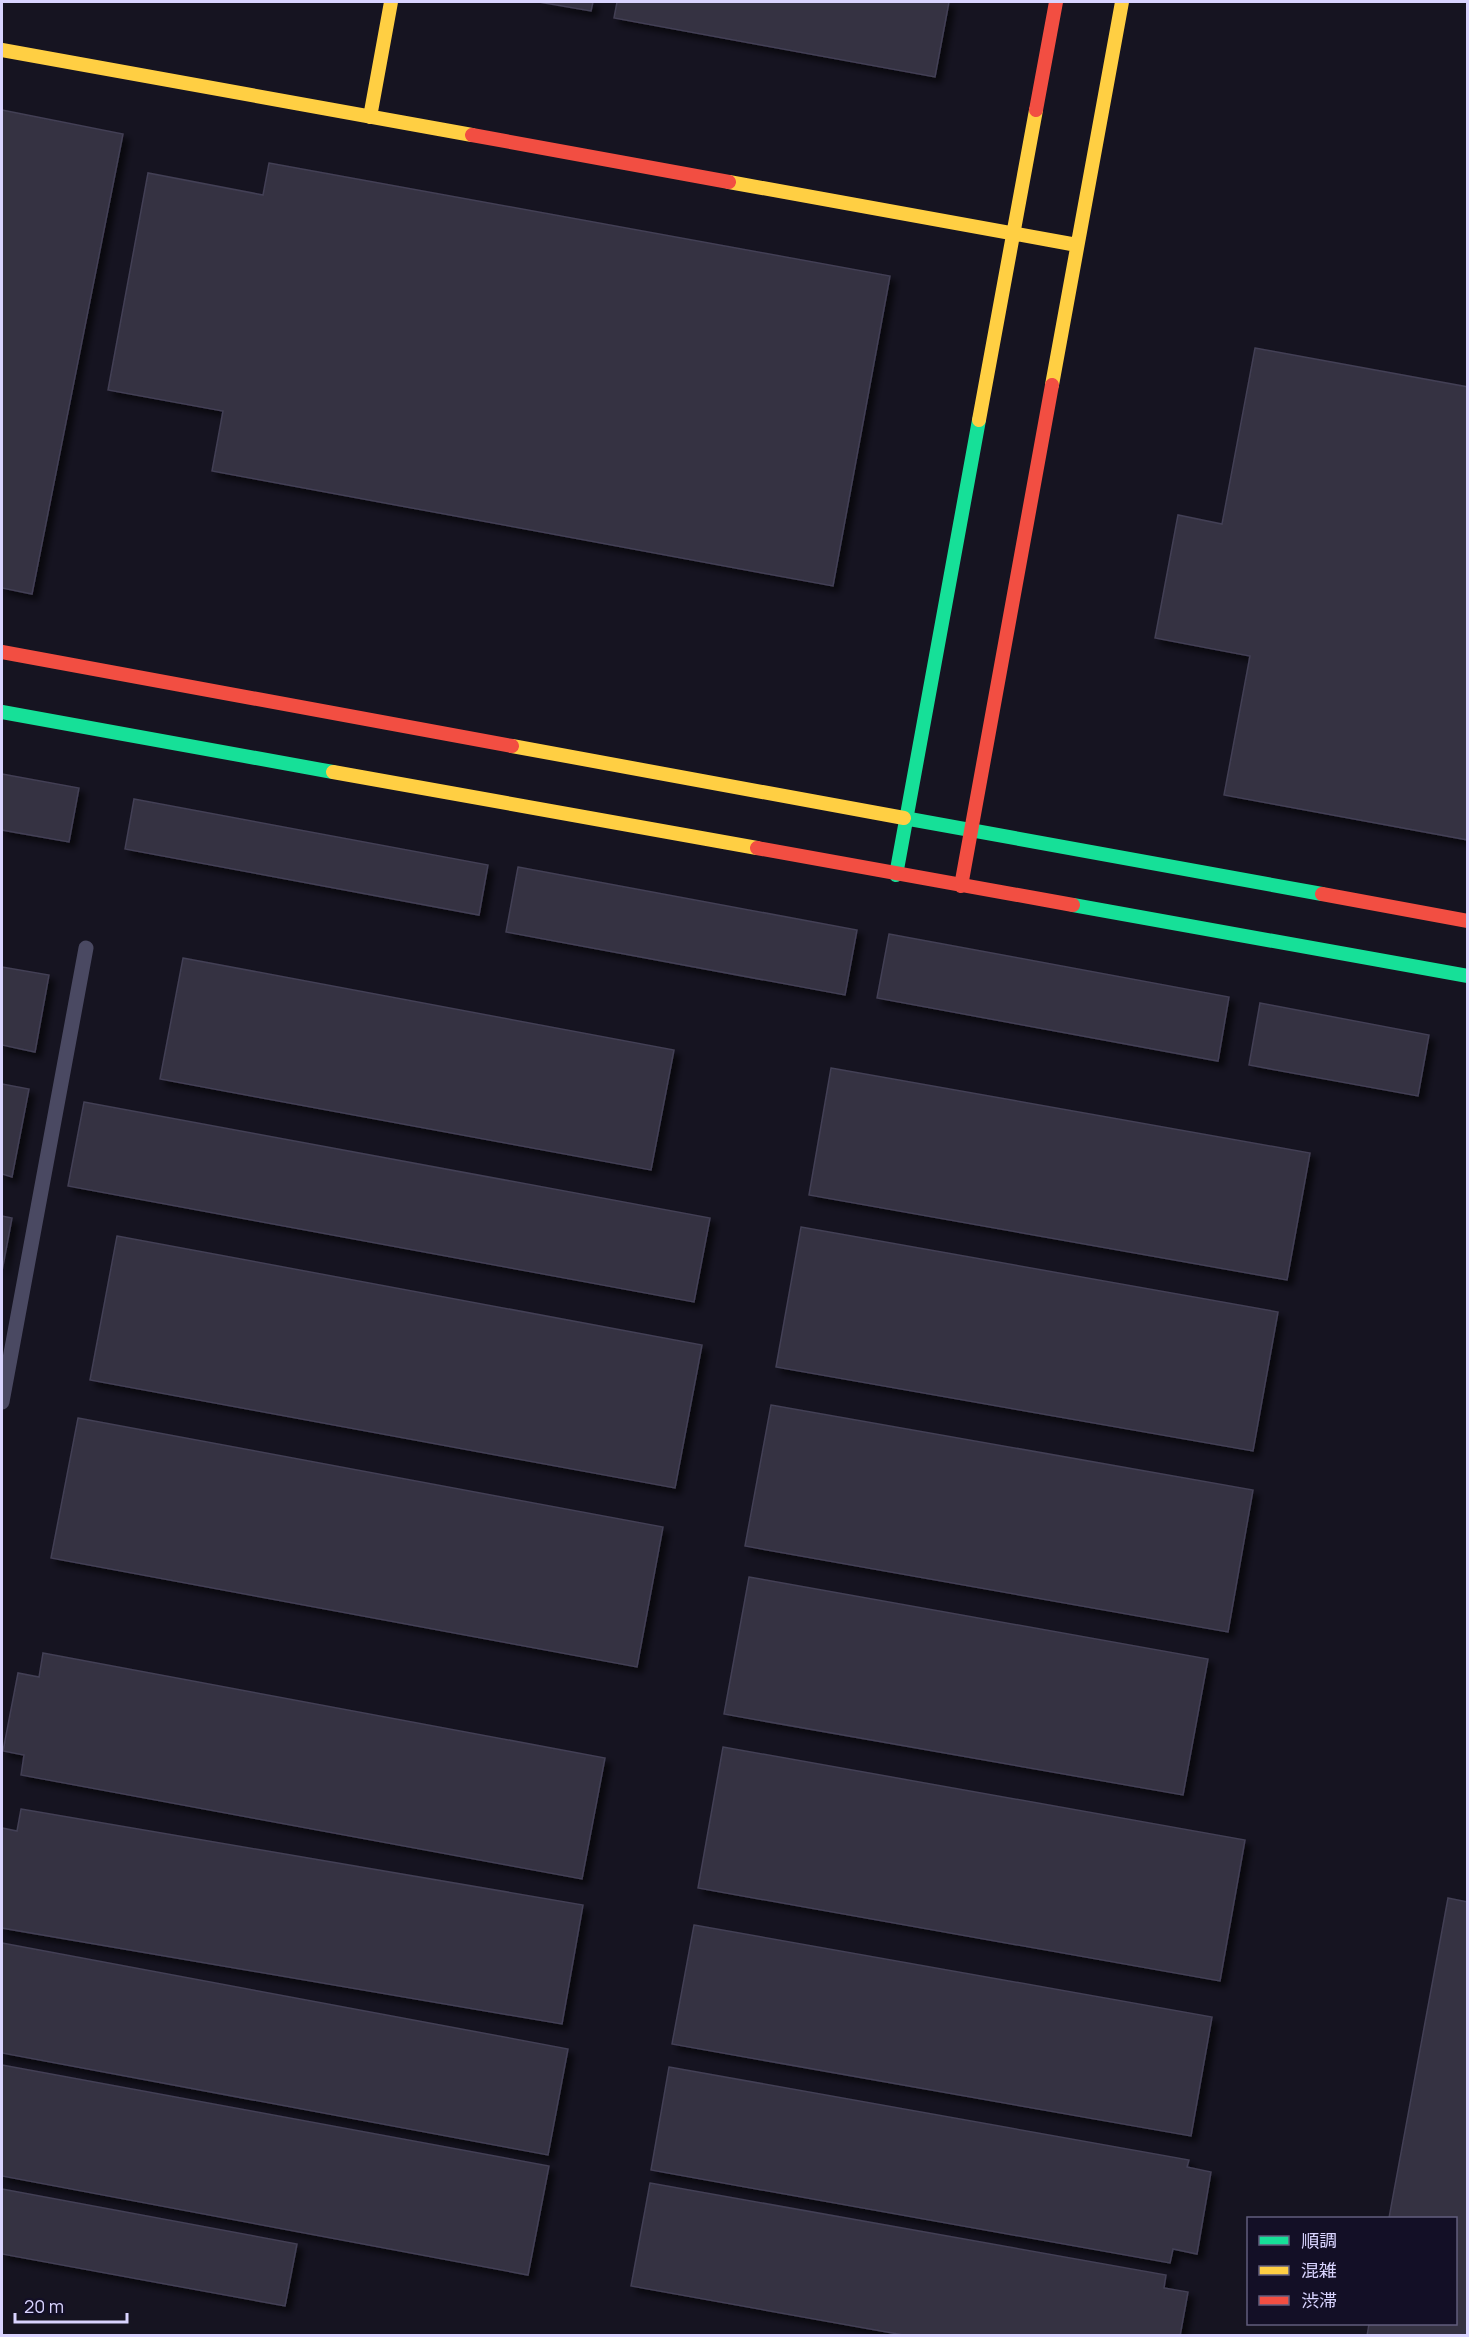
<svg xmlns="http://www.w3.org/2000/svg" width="1469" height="2337" font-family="Manrope,'Noto Sans JP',sans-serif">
  <defs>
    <filter id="shadow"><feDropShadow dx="5.5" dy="5.5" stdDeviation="3" flood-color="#0009"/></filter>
  </defs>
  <rect width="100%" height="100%" fill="#161421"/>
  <path fill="#343243" stroke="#433f54" stroke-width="1.5" filter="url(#shadow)" d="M539,2H593L591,11Z
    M617,2H949L935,77L614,18Z
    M2,110L123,134L32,594L2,588Z
    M269,163L890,276L833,586L212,471L223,411L108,390L148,173L263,195Z
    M1255,348L1468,387V840L1224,795L1250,656L1155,638L1178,515L1222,524Z
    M2,774L79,788L69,842L2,830Z
    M134,799L488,865L479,915L125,849Z
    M518,867L857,930L845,995L506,932Z
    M889,934L1229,997L1218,1061L877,998Z
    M183,958L674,1050L651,1170L160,1079Z
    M2,967L49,975L35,1052L2,1045Z
    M1260,1003L1429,1035L1418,1096L1249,1065Z
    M831,1068L1310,1153L1287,1280L809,1195Z
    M2,1084L29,1089L12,1177L2,1174Z
    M84,1102L710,1218L694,1302L68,1186Z
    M2,1216L12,1218L2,1271Z
    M801,1227L1278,1312L1253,1451L776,1367Z
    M117,1236L702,1345L675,1488L90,1380Z
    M771,1405L1253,1490L1228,1632L745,1546Z
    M78,1418L663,1527L637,1667L51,1558Z
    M749,1577L1208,1659L1183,1795L724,1714Z
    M43,1653L605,1758L582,1879L21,1775L24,1755L3,1751L18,1673L39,1677Z
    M723,1747L1245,1840L1220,1981L698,1888Z
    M21,1809L583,1905L562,2024L2,1928V1828L17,1831Z
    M1448,1898L1468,1902V2336H1367L1369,2324H1456V2218H1389Z
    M694,1925L1212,2017L1191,2136L672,2044Z
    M2,1943L568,2049L548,2155L2,2053Z
    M2,2065L549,2166L528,2275L2,2176Z
    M669,2067L1189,2160L1187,2167L1211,2172L1197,2254L1173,2249L1170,2263L651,2170Z
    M650,2183L1166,2275L1164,2288L1188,2292L1180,2336H909L631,2286Z
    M2,2189L297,2244L285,2306L2,2254Z"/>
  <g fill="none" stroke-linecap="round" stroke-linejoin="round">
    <path stroke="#4a4962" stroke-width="15" d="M2,1402L86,948"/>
    <path stroke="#16e098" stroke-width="14" d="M2,712L333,772
      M904,818L1322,894
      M896,875L979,420
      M1073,905L1468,976"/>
    <path stroke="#ffcf43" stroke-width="14" d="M2,50L472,135
      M370,117L391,2
      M729,182L1077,245
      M1052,385L1122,2
      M979,420L1036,110
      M512,746L904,818
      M333,772L757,848"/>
    <path stroke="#f24e42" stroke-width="14" d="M1036,110L1056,2
      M472,135L729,182
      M2,652L512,746
      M757,848L1073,905
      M961,886L1052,385
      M1322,894L1468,921"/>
  </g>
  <rect width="1469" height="2337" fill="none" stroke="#d9d4ff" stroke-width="6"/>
  <rect x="1247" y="2217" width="210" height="108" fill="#130f26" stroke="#625e7d" stroke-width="1.5"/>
  <rect x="1259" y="2236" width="30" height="9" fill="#16e098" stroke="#625e7d" stroke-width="1.5"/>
  <text x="1301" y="2247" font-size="18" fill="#d9d4ff">順調</text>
  <rect x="1259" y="2266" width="30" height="9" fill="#ffcf43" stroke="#625e7d" stroke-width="1.5"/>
  <text x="1301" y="2277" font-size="18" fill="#d9d4ff">混雑</text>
  <rect x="1259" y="2296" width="30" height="9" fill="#f24e42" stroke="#625e7d" stroke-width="1.5"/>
  <text x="1301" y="2307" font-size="18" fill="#d9d4ff">渋滞</text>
  <path d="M15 2313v9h112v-9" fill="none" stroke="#d9d4ff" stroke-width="3"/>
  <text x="24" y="2313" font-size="18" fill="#d9d4ff" stroke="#130f26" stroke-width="4.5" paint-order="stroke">20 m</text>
</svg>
